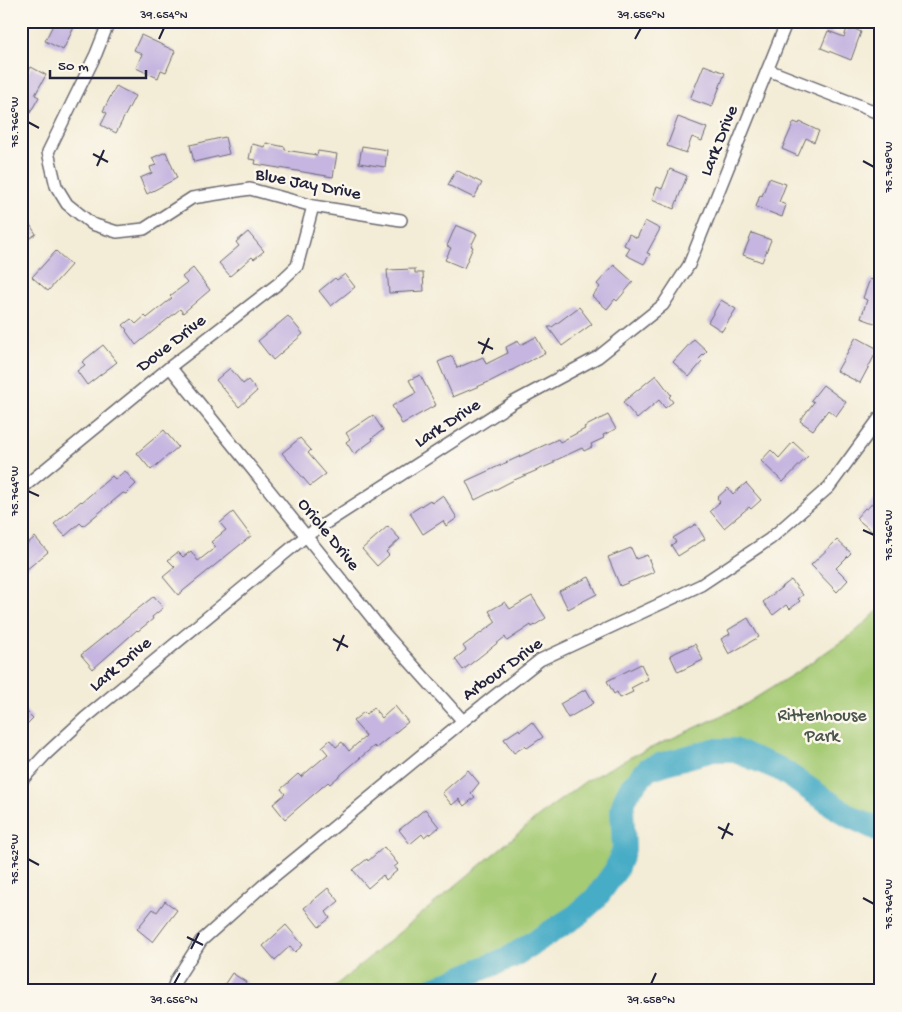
<svg xmlns="http://www.w3.org/2000/svg" width="902" height="1012" font-family="'Gochi Hand',sans-serif">
  <rect width="100%" height="100%" fill="#fbf7ec"/>
  <filter id="ink" filterUnits="userSpaceOnUse"><feTurbulence type="fractalNoise" baseFrequency=".02" numOctaves="2"/><feDisplacementMap in="SourceGraphic" scale="10" xChannelSelector="R" yChannelSelector="G"/><feConvolveMatrix kernelMatrix="1 2 1 2 8 2 1 2 1" color-interpolation-filters="sRGB"/></filter>
  <filter id="wash" filterUnits="userSpaceOnUse"><feTurbulence type="fractalNoise" baseFrequency=".0096" numOctaves="4" result="noise"/><feDisplacementMap in="SourceGraphic" scale="20" xChannelSelector="R" yChannelSelector="G"/><feGaussianBlur stdDeviation="1.12" result="paint"/><feColorMatrix in="noise" values="0 0 0 0 0 0 0 0 0 0 0 0 0 0 0 0 0 1.4 0 .05"/><feComposite in="paint" operator="in"/></filter>
  <g filter="url(#wash)">
    <rect width="100%" height="100%" fill="#f3ecd6"/>
    <path fill="#a6cb75" stroke="#647658" d="M881,608V831L849,816L780,769L733,750H713L666,763L648,769L630,789L622,809L624,849L616,870L596,898L576,916L511,957L428,991H329L544,812L586,781L631,757L741,707L797,672L854,633Z"/>
    <g fill="none" stroke-linecap="round" stroke-linejoin="round">
      <path stroke="#47acc6" stroke-width="24" d="M428,991L511,957L576,916L596,898L616,870L624,849L622,809L625,799L630,789L648,769L666,763L713,750H733L780,769L849,816L881,831"/>
    </g>
    <g id="blocks">
      <path fill="#c5b5e0" d="M55,21H77L63,50L45,41Z
        M848,26L861,32L851,60L821,48L828,31L844,37Z
        M141,35L175,51L166,72L161,70L158,78L136,68L142,54L134,50Z
        M704,65L725,73L712,107L690,99Z
        M31,67L46,75L35,95L39,97L30,113L21,109V85Z
        M116,86L135,96L116,133L101,125L107,113L103,111Z
        M678,117L707,128L702,141L692,137L686,153L667,146Z
        M794,122L799,124L800,122L819,131L814,142L806,138L798,156L782,149Z
        M225,137L229,154L194,162L190,145Z
        M266,143L285,147V150L317,155L318,151L337,154L333,177L255,164L256,160L249,159L252,144L265,147Z
        M362,146L387,150L385,167L359,163Z
        M166,152L177,178L147,194L140,178L152,173L150,167L156,165L152,158Z
        M670,169L687,176L674,209L652,200L657,187L662,189Z
        M456,170L482,183L474,198L448,185Z
        M769,178L786,184L779,202L786,205L782,217L756,207L760,195L762,196Z
        M21,211L36,234L21,244Z
        M645,221L660,229L647,253L650,254L644,264L626,255L630,248L624,245L629,234L637,238Z
        M456,225L477,234L471,246L473,247L464,268L445,260L451,248L447,246Z
        M248,232L264,251L254,259L252,257L230,276L219,263L239,246L236,242Z
        M752,233L771,240L762,262L743,255Z
        M56,251L71,265L48,291L32,277Z
        M614,265L633,282L617,301L615,299L607,309L592,296L600,287L597,284Z
        M193,268L210,290L183,313L180,309L136,345L126,331L127,330L123,325L131,319L136,324L145,316L147,318L172,298L170,296L187,283L182,277Z
        M415,269V273H423L424,291L389,293L387,270Z
        M345,274L355,287L331,306L319,291L335,278L337,280Z
        M870,279L881,283V315L877,324L861,318L867,300L863,298Z
        M721,300L736,309L722,331L708,322Z
        M579,307L592,324L562,346L548,327H552Z
        M288,316L303,334L273,360L258,341Z
        M536,337L545,353L491,381L453,397L438,362L452,356L457,368L483,357L486,364L508,353L506,347L518,341L520,345Z
        M856,337L878,349L860,383L837,371Z
        M694,339L707,351L699,359L702,362L689,377L673,362Z
        M103,345L117,362L87,385L77,371L85,365L82,362Z
        M230,368L243,384L248,380L257,391L239,407L216,380Z
        M420,375L436,405L402,424L392,406L416,393L409,380Z
        M656,375L671,395L669,397L673,402L665,408L659,400L637,419L623,402Z
        M823,385L846,402L836,416L828,410L813,430L800,421L814,402L811,400Z
        M373,415L383,430L372,438L373,440L354,454L346,442L350,439L346,433Z
        M608,415L616,429L603,435L604,438L591,444L592,447L584,451L582,448L554,461V463L512,481L475,500L466,481L558,439L560,442L585,429L584,427Z
        M164,430L178,447L151,470L137,453Z
        M300,438L311,450L308,453L326,474L310,486L282,453Z
        M793,442L808,456L783,482L761,461L771,450L779,458Z
        M125,471L136,484L126,494L123,493L83,526L80,523L65,536L54,524L81,501L82,502L112,476L115,479Z
        M746,483L761,500L751,509L749,507L724,528L710,511L720,502L717,498L728,488L733,494Z
        M881,493V539L856,518L865,508L867,509Z
        M443,495L457,518L446,526L443,521L423,534L410,513L430,500L432,503Z
        M233,512L251,536L178,595L163,577L175,567L168,560L178,552L183,557L191,551L198,561L216,547L211,542L226,530L220,523Z
        M696,524L705,539L678,556L671,545L676,542L673,538Z
        M388,526L400,539L386,552L389,555L377,566L362,549Z
        M35,537L48,552L21,574V549Z
        M837,540L851,553L836,568L848,580L837,592L811,565Z
        M631,548L636,559L647,555L654,572L620,586L608,557Z
        M589,577L597,594L568,609L559,591Z
        M791,580L803,595L798,599L800,601L790,609L786,605L773,615L763,602Z
        M154,596L163,608L152,617L153,619L138,631L137,630L93,669L81,655Z
        M532,596L546,618L532,627L531,625L507,641L505,637L463,670L455,659L466,650L463,646L496,622L489,611L505,602L510,609Z
        M748,618L759,637L729,654L721,639L730,634L728,630Z
        M695,644L703,660L678,672L670,655Z
        M641,664L648,679L631,688L633,692L620,698L617,692L614,694L607,681Z
        M586,689L594,703L568,718L560,704Z
        M21,706L33,718L21,730Z
        M395,706L408,722L376,748L374,746L330,784L328,782L285,819L273,804L285,794L281,789L298,774L301,777L328,754L322,747L330,740L336,747L342,742L349,751L366,736L353,721L364,712L366,714L374,708L382,718Z
        M532,722L543,737L527,748L525,746L514,753L504,739L519,729L520,731Z
        M468,770L479,783L471,793L475,797L464,806L459,799L452,805L442,793Z
        M425,809L439,827L430,835L429,833L424,837L422,834L410,844L399,830Z
        M384,847L398,864L394,867L398,870L386,880L383,875L368,888L353,870L367,859L368,861Z
        M328,888L339,901L326,912L330,918L319,927L304,908Z
        M165,901L177,910L153,942L137,929L153,909L157,912Z
        M286,925L303,945L295,952L290,946L275,960L263,946Z
        M232,973L246,982L241,991H220Z"/>
    </g>
  </g>
  <g filter="url(#ink)">
    <use href="#blocks" fill-opacity="0" stroke="#6b6971" stroke-width="1"/>
    <g fill="none" stroke-linecap="round" stroke-linejoin="round">
      <defs>
        <path id="minor" d="M109,21L96,54L48,152L56,186L67,204L92,224L117,232L144,229L192,198L250,189L313,206L401,220
          M768,70L881,114
          M170,367L385,634L463,721
          M21,489L170,367L279,283L297,266L313,206
          M21,781L45,755L85,718L306,536L514,402L598,357L663,305L689,265L787,21
          M172,991L176,980L201,941L267,882L463,721L540,660L701,585L770,539L829,487L881,416"/>
      </defs>
      <use href="#minor" stroke="#6b6971" stroke-width="14"/>
      <use href="#minor" stroke="#fff" stroke-width="11"/>
    </g>
  </g>
  <path fill="none" stroke="#22223b" stroke-width="2" d="M159,39L164,28M635,39L641,28M28,122L39,128M93,154L108,162M863,161L874,167M97,166L104,150M478,342L493,349M482,354L489,338M28,491L39,496M863,530L874,535M333,639L348,647M337,651L344,635M718,827L733,835M722,839L729,823M28,859L39,865M863,898L874,904M187,937L203,945M191,949L199,933M174,984L180,973M651,984L656,973"/>
  <g text-anchor="middle" dominant-baseline="central" stroke-width="5" stroke-linejoin="round" paint-order="stroke">
    <g font-size="18" fill="#22223b" stroke="#fbf7ec">
      <text transform="translate(720 141) rotate(-68)">Lark Drive</text>
      <text transform="translate(308 185) rotate(11)">Blue Jay Drive</text>
      <text transform="translate(172 344) rotate(-38)">Dove Drive</text>
      <text transform="translate(448 424) rotate(-33)">Lark Drive</text>
      <text transform="translate(328 535) rotate(51)">Oriole Drive</text>
      <text transform="translate(121 665) rotate(-40)">Lark Drive</text>
      <text transform="translate(503 670) rotate(-36)">Arbour Drive</text>
    </g>
    <g font-size="18" fill="#4a554c" stroke="#fbf7ec">
      <text x="822" y="716">Rittenhouse<tspan x="822" dy="21">Park</tspan></text>
    </g>
  </g>
  <rect width="902" height="1012" fill="none" stroke="#fbf7ec" stroke-width="55"/>
  <path d="M50 70v8h96v-8" fill="none" stroke="#22223b" stroke-width="2.5"/>
  <text x="58" y="70" font-size="15" fill="#22223b" stroke="#fbf7ec" stroke-width="4" paint-order="stroke">50 m</text>
  <rect x="28" y="28" width="846" height="956" fill="none" stroke="#22223b" stroke-width="2"/>
  <g font-size="12" text-anchor="middle" fill="#22223b">
    <text x="164" y="18">39.654°N</text>
    <text x="641" y="18">39.656°N</text>
    <text transform="translate(14 122) rotate(-90)" y="4">75.766°W</text>
    <text transform="translate(888 167) rotate(-90)" y="4">75.768°W</text>
    <text transform="translate(14 491) rotate(-90)" y="4">75.764°W</text>
    <text transform="translate(888 535) rotate(-90)" y="4">75.766°W</text>
    <text transform="translate(14 859) rotate(-90)" y="4">75.762°W</text>
    <text transform="translate(888 904) rotate(-90)" y="4">75.764°W</text>
    <text x="174" y="1003">39.656°N</text>
    <text x="651" y="1003">39.658°N</text>
  </g>
</svg>
